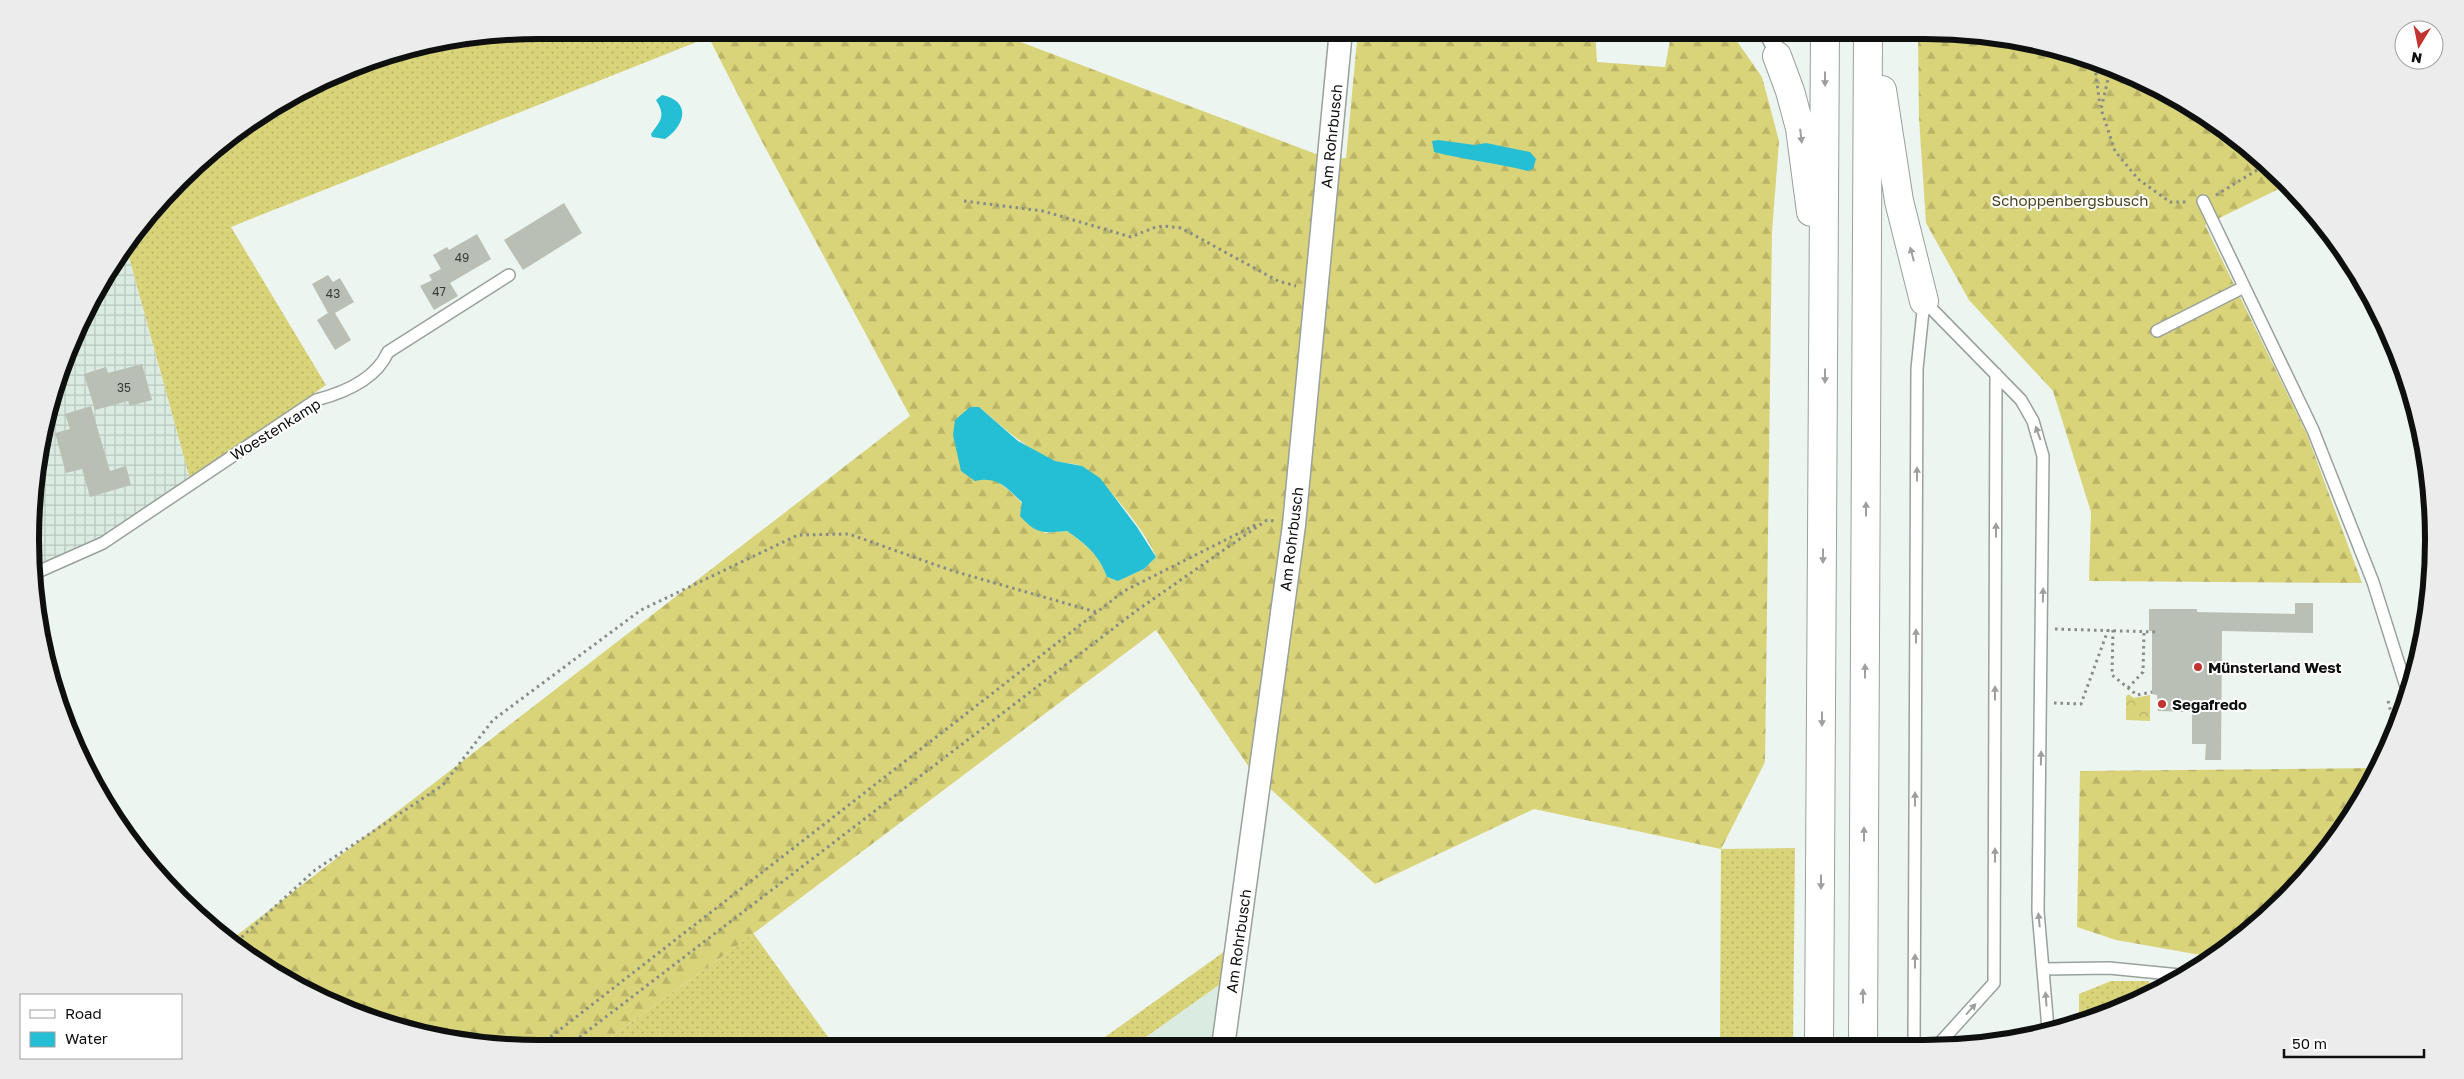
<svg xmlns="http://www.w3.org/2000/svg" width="2464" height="1079" font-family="'Golos Text',sans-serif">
  <defs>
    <pattern id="industrial-grid" width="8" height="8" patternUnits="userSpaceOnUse" patternTransform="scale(1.25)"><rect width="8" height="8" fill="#daebe1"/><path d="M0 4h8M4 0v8" fill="none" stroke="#bac8c0"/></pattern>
    <pattern id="grass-dots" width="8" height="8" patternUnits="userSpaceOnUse" patternTransform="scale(1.25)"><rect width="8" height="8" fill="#d9d379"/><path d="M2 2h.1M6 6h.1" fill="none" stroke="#b9b467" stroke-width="1.8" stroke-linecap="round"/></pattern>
    <pattern id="forest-firs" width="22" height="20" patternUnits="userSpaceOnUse" patternTransform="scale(1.25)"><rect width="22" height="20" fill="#d9d379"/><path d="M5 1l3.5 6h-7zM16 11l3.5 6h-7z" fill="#b9b467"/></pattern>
    <pattern id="park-crowns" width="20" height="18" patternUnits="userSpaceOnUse" patternTransform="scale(1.25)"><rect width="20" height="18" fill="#d9d379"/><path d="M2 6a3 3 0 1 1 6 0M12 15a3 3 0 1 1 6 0" fill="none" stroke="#b9b467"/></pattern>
  </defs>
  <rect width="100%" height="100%" fill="#ecf5ef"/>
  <path fill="#daebe1" d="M1223,982L1214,1047H1132Z"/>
  <path fill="url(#industrial-grid)" d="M126,246L190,479L100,537L33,566L30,539L40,440L57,375L98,285Z"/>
  <path fill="url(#grass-dots)" d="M539,30H705L709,37L231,227L326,385L190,479L126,246C136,232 146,216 157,203C225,128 340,56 441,40C474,35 507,33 539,30Z
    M1795,848L1793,1045H1720L1721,849Z
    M753,933L836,1048L594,1049L734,948Z
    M1228,949L1223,982L1132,1047H1091Z
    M2111,981H2149V993L2120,1010L2079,1021V994Z"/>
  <path fill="url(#forest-firs)" fill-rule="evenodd" d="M705,30H989L1329,159L1346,158L1358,30H1595L1597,62L1665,67L1672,30H1729L1762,77L1779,141L1772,232L1765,762L1721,849L1534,809L1375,884L1253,773L1156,630L734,948L594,1049H539L440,1039L375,1022L285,981L229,944L228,942L910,416L759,136ZM979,407C1003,427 1026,449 1054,461C1064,464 1076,462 1084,468C1105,481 1147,533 1156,557L1144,569L1118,581L1107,577C1099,555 1086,544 1067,531L1045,533C1029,512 1015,490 990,478Z
    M1918,30L2024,40L2089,57L2179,98L2261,157L2287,185L2205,225L2306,432L2362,583L2089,581L2091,512L2053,391L1969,300L1926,223L1919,118Z
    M2375,768L2348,823L2285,900L2235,944L2212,957L2116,940L2077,927L2080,771Z"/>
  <path fill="url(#park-crowns)" d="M2128,694L2134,698L2150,695V721L2126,720V697Z"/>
  <path fill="#24bfd5" d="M662,95C692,101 685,126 665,139L652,137L651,134C661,120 666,116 656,100Z
    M1438,140L1475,145L1486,143L1530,152L1536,159L1533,169L1528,171C1496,163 1465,160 1434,152L1432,141Z
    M970,407H979L1018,441L1055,461L1082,466L1100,478L1137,527L1156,557L1144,569L1118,581L1107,577C1099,555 1086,544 1067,531C1043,533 1037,535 1020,516L1022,502C1006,488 999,476 975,481L961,471L953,435L955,420Z"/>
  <path fill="#babfb6" d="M564,203L582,233L523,270L504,240Z
    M477,234L491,259L450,283L458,296L434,310L420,286L432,280L429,275L441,269L433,255L447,247L449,250Z
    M328,275L333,282L340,278L354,302L335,313L351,340L335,350L317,320L328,313L312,284Z
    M142,364L152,400L130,406L128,401L95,410L84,374L106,367L108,373Z
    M91,406L110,471L126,466L131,485L90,497L82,469L66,473L55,433L70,429L65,414Z
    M2295,603H2313V633L2222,631L2221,760H2205L2206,744H2192V712L2158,711L2157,695L2152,694V631H2149V609H2197V612L2295,614Z"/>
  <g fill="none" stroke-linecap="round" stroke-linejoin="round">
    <defs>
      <path id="lane" d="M1763,30L1777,56
        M1776,30L1777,54
        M2203,201L2313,430L2373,582L2409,696
        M1924,301L2021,400L2033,421L2043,456L2038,911L2048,1029
        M2157,331L2244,287
        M33,574L103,543L316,400C343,393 376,379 388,352L509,275
        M2044,969L2109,968L2180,975
        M1914,1045L1917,369L1924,301
        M1938,1045L1994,983L1996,374"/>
      <path id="street" d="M1223,1047L1294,525L1341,30"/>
      <path id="highway" d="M1777,56L1790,91L1800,128L1811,212
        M1882,90L1899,201L1924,301
        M1819,1045L1825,30
        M1863,1045L1868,30"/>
    </defs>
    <use href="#lane" stroke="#98a19b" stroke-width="14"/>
    <use href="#street" stroke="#98a19b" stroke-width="25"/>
    <use href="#highway" stroke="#98a19b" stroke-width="30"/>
    <path stroke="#868c88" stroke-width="3" stroke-dasharray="2.5 4" stroke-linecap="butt" d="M2094,60L2100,106
      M2114,69L2109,75L2101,109L2115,151L2138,179L2170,202H2188
      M2216,195L2267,164
      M964,201L1043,211L1131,237L1153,228L1163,226L1181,228L1278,281L1296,286
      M2055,629L2157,632
      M2113,630L2112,675L2137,695L2152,692
      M2128,688L2143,672L2144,632
      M2388,701L2395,728
      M2054,703L2081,704L2108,630
      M232,946L315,870L443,785L493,720L641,610L798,535L849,534L953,571L1096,612
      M535,1049L1124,591L1257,524
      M564,1049L1136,611L1267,520L1274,521"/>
    <use href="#lane" stroke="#fff" stroke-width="11"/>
    <use href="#street" stroke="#fff" stroke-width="22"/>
    <use href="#highway" stroke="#fff" stroke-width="28"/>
  </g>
  <defs><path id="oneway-solid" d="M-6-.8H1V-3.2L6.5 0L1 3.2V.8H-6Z" transform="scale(1.25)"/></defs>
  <g fill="#9e9f9f">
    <use href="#oneway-solid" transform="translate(1825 79) rotate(90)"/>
    <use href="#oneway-solid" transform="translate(1801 136) rotate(83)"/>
    <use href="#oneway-solid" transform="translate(1912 254) rotate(-105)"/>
    <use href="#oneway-solid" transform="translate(1825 376) rotate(90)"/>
    <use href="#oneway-solid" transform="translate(2038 433) rotate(-110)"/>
    <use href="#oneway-solid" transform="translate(1917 474) rotate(-90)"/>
    <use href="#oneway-solid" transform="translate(1866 509) rotate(-90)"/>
    <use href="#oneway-solid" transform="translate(1996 530) rotate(-90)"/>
    <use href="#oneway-solid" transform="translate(1823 556) rotate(90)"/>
    <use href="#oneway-solid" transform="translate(2043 595) rotate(-89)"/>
    <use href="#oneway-solid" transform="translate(1916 636) rotate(-90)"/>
    <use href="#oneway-solid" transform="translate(1865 671) rotate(-90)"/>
    <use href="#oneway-solid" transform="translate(1995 693) rotate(-90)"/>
    <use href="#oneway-solid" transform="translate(1822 719) rotate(90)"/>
    <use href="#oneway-solid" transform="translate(2041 758) rotate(-89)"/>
    <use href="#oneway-solid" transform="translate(1915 799) rotate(-90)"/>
    <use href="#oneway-solid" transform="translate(1864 834) rotate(-90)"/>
    <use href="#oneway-solid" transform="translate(1995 855) rotate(-90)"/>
    <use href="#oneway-solid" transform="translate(1821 882) rotate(90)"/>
    <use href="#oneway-solid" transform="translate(2039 920) rotate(-96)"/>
    <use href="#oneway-solid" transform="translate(1915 961) rotate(-90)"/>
    <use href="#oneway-solid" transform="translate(1863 996) rotate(-90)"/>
    <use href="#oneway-solid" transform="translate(2046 999) rotate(-94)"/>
    <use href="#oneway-solid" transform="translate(1971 1009) rotate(-48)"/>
  </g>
  <g fill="#c2342f" stroke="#fff" stroke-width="2">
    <circle cx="2198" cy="667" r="5"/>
    <circle cx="2162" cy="704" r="5"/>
  </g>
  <g text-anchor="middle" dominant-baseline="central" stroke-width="4" stroke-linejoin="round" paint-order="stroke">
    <g font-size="12" fill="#383c38">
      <text x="462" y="257">49</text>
      <text x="439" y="291">47</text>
      <text x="333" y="293">43</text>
      <text x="124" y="387">35</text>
    </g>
    <g font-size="15" fill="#0d100e" stroke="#fff">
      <text transform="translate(1331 136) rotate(-84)">Am Rohrbusch</text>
      <text transform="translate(275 429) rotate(-32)">Woestenkamp</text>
      <text transform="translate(1291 539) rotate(-83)">Am Rohrbusch</text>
      <text transform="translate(1238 941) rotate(-82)">Am Rohrbusch</text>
    </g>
    <g font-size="15" fill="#48451c" stroke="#fff">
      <text x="2070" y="200">Schoppenbergsbusch</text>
    </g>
    <g font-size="15" font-weight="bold" fill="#0d100e" stroke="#fff" text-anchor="start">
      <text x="2208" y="667">Münsterland West</text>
      <text x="2172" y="704">Segafredo</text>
    </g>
  </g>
  <path d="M0 0H2464V1079H0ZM539 39H1925A500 500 0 0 1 2425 539V540A500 500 0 0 1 1925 1040H539A500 500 0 0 1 39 540V539A500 500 0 0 1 539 39Z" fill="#ececec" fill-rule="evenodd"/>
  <path fill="none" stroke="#0d100e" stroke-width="6" d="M539 39H1925A500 500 0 0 1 2425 539V540A500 500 0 0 1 1925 1040H539A500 500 0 0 1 39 540V539A500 500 0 0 1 539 39Z"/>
  <rect x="20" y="994" width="162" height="65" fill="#ffffff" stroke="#9e9f9f"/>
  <rect x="30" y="1010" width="25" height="8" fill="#ffffff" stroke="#9e9f9f"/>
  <text x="65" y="1019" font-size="15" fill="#0d100e">Road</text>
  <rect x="30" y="1032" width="25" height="15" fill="#24bfd5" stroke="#9e9f9f"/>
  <text x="65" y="1044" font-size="15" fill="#0d100e">Water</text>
  <g transform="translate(2419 45) rotate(190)"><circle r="24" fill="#ffffff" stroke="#9e9f9f"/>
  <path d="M0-4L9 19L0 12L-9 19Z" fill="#c2342f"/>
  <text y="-8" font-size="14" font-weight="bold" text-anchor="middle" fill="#0d100e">N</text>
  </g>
  <path d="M2284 1049v8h140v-8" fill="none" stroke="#0d100e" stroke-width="2.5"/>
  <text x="2292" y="1049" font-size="15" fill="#0d100e" stroke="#ffffff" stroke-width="4" paint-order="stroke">50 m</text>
</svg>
